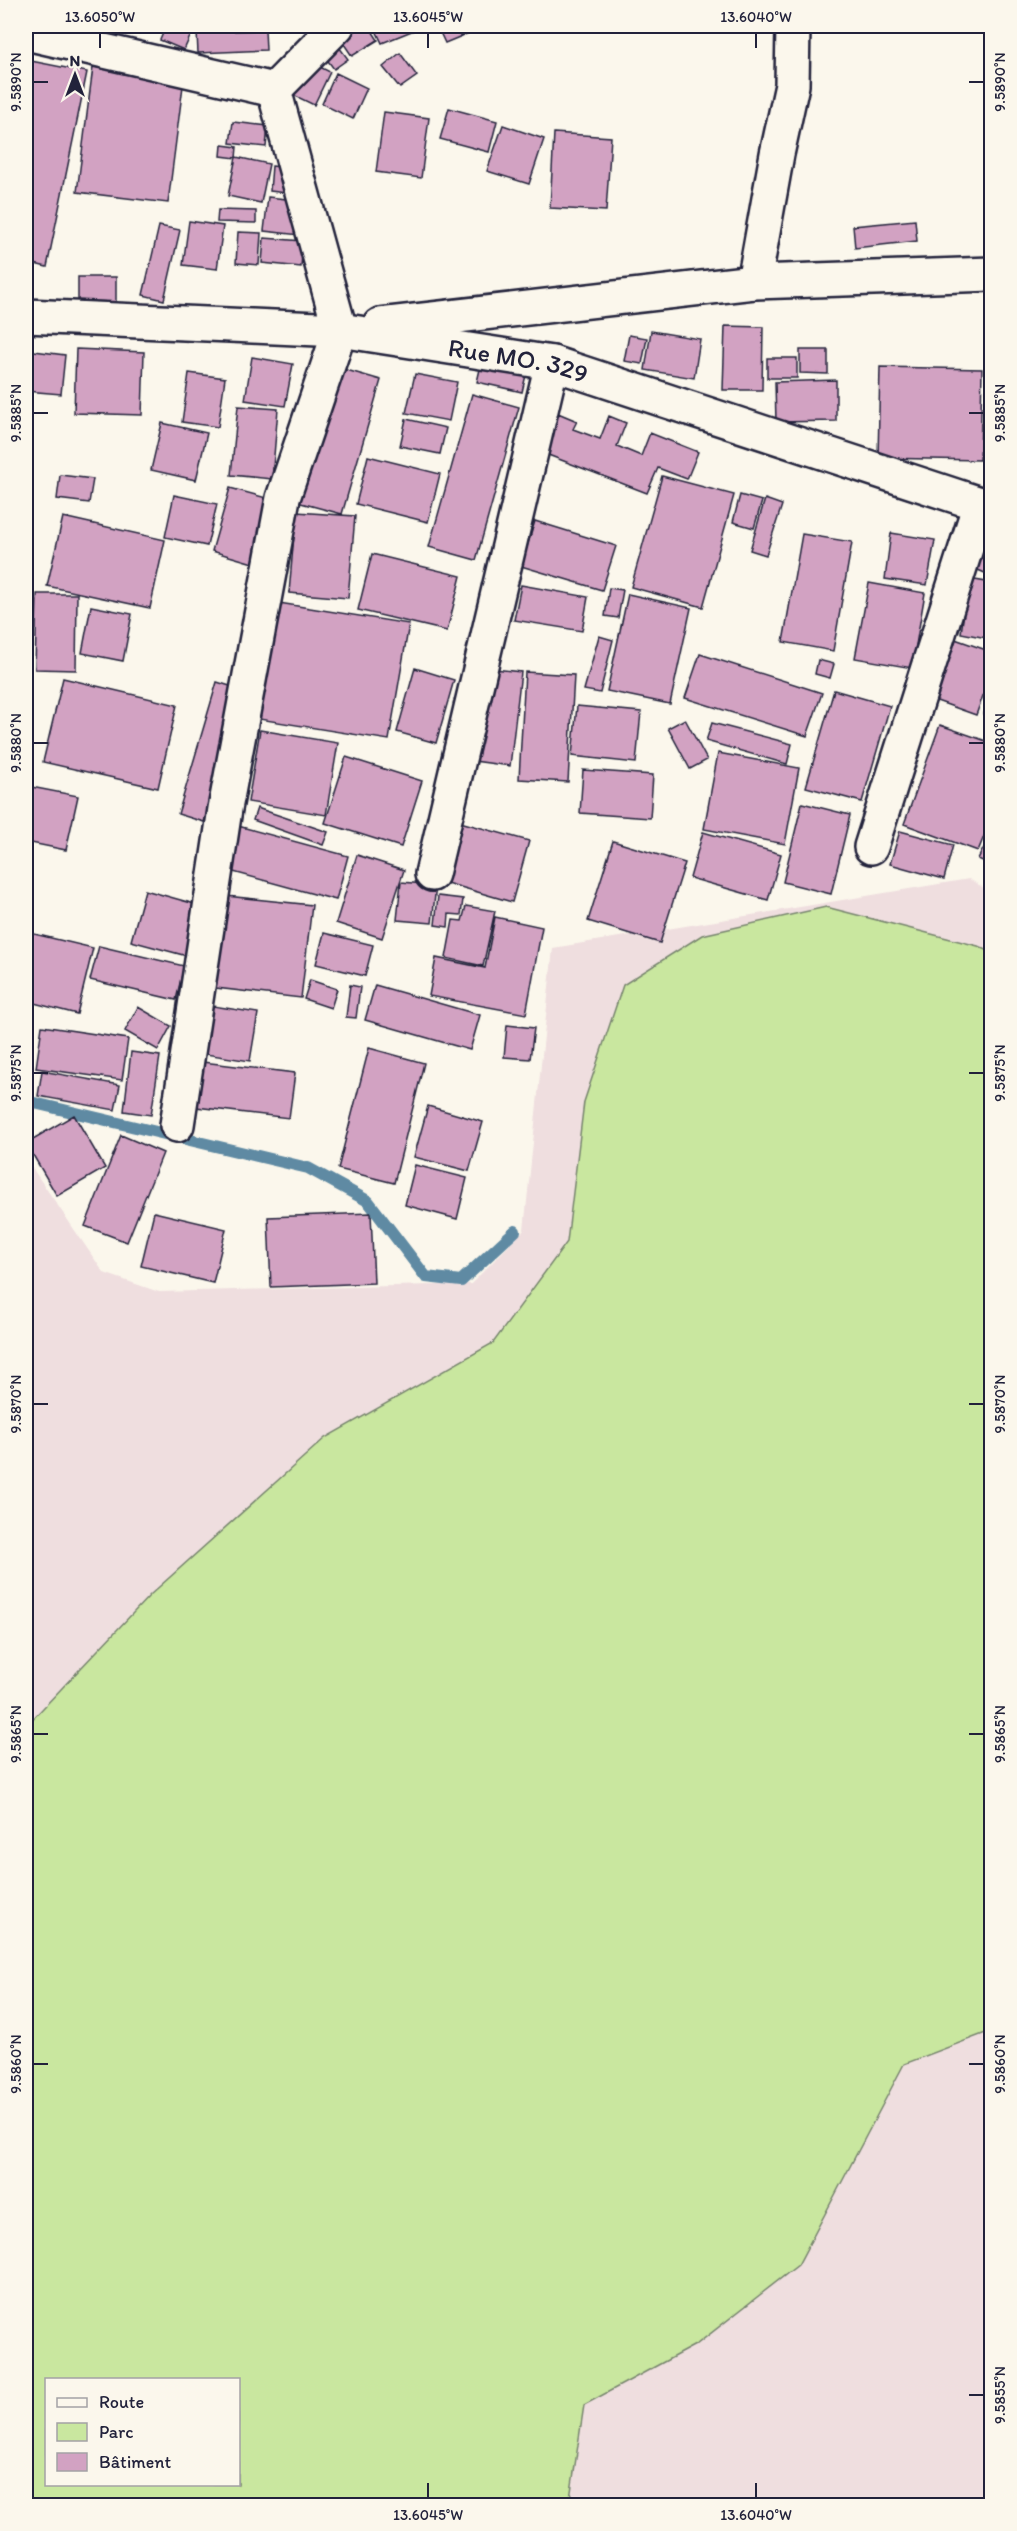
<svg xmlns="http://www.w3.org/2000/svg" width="1017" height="2531" font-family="Itim,sans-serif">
  <rect width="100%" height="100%" fill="#fbf7ec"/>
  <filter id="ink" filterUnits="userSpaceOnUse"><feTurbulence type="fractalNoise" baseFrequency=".0167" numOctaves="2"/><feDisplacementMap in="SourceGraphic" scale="12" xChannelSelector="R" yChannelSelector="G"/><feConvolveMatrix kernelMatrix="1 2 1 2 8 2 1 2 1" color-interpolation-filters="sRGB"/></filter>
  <g filter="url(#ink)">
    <path fill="#efdedf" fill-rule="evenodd" d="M969,879L991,892V2505H26V1159L104,1273L159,1292L471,1284L524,1230L553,948ZM46,2380H238V2484H46Z"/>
    <path fill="#c9e79f" stroke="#76846d" stroke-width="1.5" fill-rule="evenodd" d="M826,907L978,946L991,952V2031L904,2064L798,2265L697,2344L584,2405L569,2505H26V1726L150,1595L325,1438L493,1343L567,1242L584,1102L623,985L702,935ZM46,2380H238V2484H46Z"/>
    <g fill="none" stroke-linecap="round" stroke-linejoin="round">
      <path stroke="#5f8aa3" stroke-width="12" d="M26,1101L308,1168L368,1201L426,1277L461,1281L515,1231"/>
    </g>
    <path fill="#d2a2c2" stroke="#22223b" stroke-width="1.5" d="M166,26H182L193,30L184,50L160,40Z
      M332,26H369L378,40L352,56Z
      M374,26H424L382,43Z
      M437,26H480L481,28L445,43Z
      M325,28L348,59L334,69L311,38Z
      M265,30L266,50L198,53L197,32Z
      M400,53L417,76L400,88L383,67Z
      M300,57L330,72L314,105L283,90Z
      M26,60L87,72L47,267L26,262Z
      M93,67L184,78L168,203L77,192Z
      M336,73L367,88L353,119L322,104Z
      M449,108L497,121L489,152L440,139Z
      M384,112L429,118L421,178L376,172Z
      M233,122L268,126L266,147L230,143Z
      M503,125L544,139L529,184L487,171Z
      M554,133L611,137L606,211L550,208Z
      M222,145L237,147L236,158L221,156Z
      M236,157L269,164L261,203L228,196Z
      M272,166L289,168L287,193L270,191Z
      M268,197L304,201L300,235L264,231Z
      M218,210L256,211V223L217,222Z
      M915,220L917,241L855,248L853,226Z
      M189,221L223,226L217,269L183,265Z
      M159,226L180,230L164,300L143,295Z
      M238,232L261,233L259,265L236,263Z
      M264,238L303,241L301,267L262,263Z
      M78,277H116V302L78,301Z
      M725,326L763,327L762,390H723Z
      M651,331L700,339L694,378L645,370Z
      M629,335L647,338L642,364L624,361Z
      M76,349L144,352L142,415L74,413Z
      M26,350L65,355L61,394L26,391Z
      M800,350H828V374L800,373Z
      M252,357L293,364L285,406L245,400Z
      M767,358H797V378H767Z
      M481,365L526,375L522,392L477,382Z
      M336,367L381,380L342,514L297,502Z
      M880,367L982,369L980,460L878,458Z
      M189,373L225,378L218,427L182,422Z
      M415,374L457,382L449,421L406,413Z
      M836,380V421L776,422L775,382Z
      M472,394L519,407L476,560L429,547Z
      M238,406L278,409L272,479L231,475Z
      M558,413L577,421L573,429L600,439L609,416L626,423L617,446L641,456L650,433L698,452L687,479L658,468L647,493L543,453Z
      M406,419L446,428L440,454L400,446Z
      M162,423L207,433L196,480L151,470Z
      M368,456L440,474L428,522L356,504Z
      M60,475L93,479L89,503L57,499Z
      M662,476L734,495L703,607L631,587Z
      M230,488L270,499L253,563L212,551Z
      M174,495L217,504L207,546L165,537Z
      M740,495L762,501L754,528L733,522Z
      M765,499L782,505L766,555L750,550Z
      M296,512L355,516L348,598L289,593Z
      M63,517L165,540L150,608L47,586Z
      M535,521L616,546L602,590L521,566Z
      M891,533L935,540L927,585L885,579Z
      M802,534L852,542L833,651L783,642Z
      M984,537L992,540V576L971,567Z
      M372,554L461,576L447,631L358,610Z
      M969,579L992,583V639L961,633Z
      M869,583L925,593L912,668L855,658Z
      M521,585L588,597L582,631L514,620Z
      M609,588L623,590L618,618L605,616Z
      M37,594H77L76,670L35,669Z
      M628,594L691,608L670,704L607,691Z
      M279,603L409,624L389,740L259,719Z
      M91,606L132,614L123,661L82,653Z
      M599,636L613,640L600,693L584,690Z
      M955,639L992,652V671L976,715L934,700Z
      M700,654L822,693L807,736L685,698Z
      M818,660L834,664L830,678L815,674Z
      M415,668L454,680L436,743L397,732Z
      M485,668L521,672L510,766L474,761Z
      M525,672L574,675L568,782L519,779Z
      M63,678L177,705L158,788L43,762Z
      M217,682L243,690L204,822L178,814Z
      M992,685V716L984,714Z
      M834,690L890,706L862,802L806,787Z
      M577,706L641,712L636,763L572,756Z
      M685,719L707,760L690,769L668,728Z
      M712,723L792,744L787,764L706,741Z
      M940,725L992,743V817L978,851L904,824Z
      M260,730L338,743L326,815L248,802Z
      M718,753L799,768L785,844L704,829Z
      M346,757L422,781L401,847L325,823Z
      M583,770L653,775L650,818L580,813Z
      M26,786L78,796L66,850L26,842Z
      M802,803L850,815L831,894L783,882Z
      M257,808L328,832L323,845L253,820Z
      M460,822L529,841L512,902L443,882Z
      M238,826L348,856L336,900L226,870Z
      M900,831L953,845L944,879L890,864Z
      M703,832L781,854L768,900L690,878Z
      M992,832V865L978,859Z
      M613,841L685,863L660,943L588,921Z
      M357,855L404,870L382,938L336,923Z
      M401,882L436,885L432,923L397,920Z
      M145,890L202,906L187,956L131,941Z
      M226,896L312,905L301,998L216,988Z
      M438,896L463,899L461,915L449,914L448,927L435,925Z
      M466,906L495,911L483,966L446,958L453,920L462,921Z
      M495,917L542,927L526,1014L429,996L436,958L485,968Z
      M26,932L93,948L77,1014L26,1001Z
      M324,933L373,945L365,976L316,964Z
      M99,946L184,966L176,1000L90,980Z
      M310,980L337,989L331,1008L304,999Z
      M350,985L360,987L356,1018L346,1017Z
      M375,985L480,1015L470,1050L365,1020Z
      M213,1006L258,1013L250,1061L205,1054Z
      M138,1007L171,1026L158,1050L125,1031Z
      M507,1025L534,1028L530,1059L504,1057Z
      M42,1026L128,1039L122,1080L36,1068Z
      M369,1048L424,1063L394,1183L338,1169Z
      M131,1052L160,1056L151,1115L124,1111Z
      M194,1061L295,1073L289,1118L188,1106Z
      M42,1071L120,1085L115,1110L38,1096Z
      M428,1106L483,1122L469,1171L414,1157Z
      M74,1115L105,1168L57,1196L26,1143Z
      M121,1135L163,1153L127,1242L85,1226Z
      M415,1165L467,1178L457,1219L405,1205Z
      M154,1212L226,1229L213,1283L141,1266Z
      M371,1213L374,1283L271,1287L268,1217Z"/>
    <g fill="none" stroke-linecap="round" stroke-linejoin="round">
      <defs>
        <g id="minor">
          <path d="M26,33L274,90L340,330L283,498L225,809L177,1125"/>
          <path d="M274,90L337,26"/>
          <path d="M754,282L777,154L792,85L793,26"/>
          <path id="s1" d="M26,316L340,330L552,363L992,508"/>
          <path d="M380,325L754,282L992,274"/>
          <path d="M871,847L980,504"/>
          <path d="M432,874L552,363"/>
        </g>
      </defs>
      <use href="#minor" stroke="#22223b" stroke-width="38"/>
      <use href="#minor" stroke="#fbf7ec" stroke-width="33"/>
    </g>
  </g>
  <path fill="none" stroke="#22223b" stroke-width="2" d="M100,33V48M428,33V48M756,33V48M33,82H48M969,82H984M33,413H48M969,413H984M33,743H48M969,743H984M33,1073H48M969,1073H984M33,1404H48M969,1404H984M33,1734H48M969,1734H984M33,2064H48M969,2064H984M969,2395H984M428,2483V2498M756,2483V2498"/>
  <g text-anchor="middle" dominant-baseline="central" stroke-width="6" stroke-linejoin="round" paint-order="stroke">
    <g font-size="26" fill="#22223b" stroke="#fbf7ec">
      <text stroke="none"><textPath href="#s1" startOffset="495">Rue MO. 329</textPath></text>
    </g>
  </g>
  <rect width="1017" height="2531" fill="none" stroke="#fbf7ec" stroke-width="66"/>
  <rect x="45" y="2378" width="195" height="108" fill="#fbf7ec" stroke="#a4a2a5" stroke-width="1.5"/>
  <rect x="57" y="2398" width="30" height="9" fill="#fbf7ec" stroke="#a4a2a5" stroke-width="1.5"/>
  <text x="99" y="2408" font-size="18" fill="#22223b">Route</text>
  <rect x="57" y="2423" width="30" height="18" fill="#c9e79f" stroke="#a4a2a5" stroke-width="1.5"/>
  <text x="99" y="2438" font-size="18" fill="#22223b">Parc</text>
  <rect x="57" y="2453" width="30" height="18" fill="#d2a2c2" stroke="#a4a2a5" stroke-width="1.5"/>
  <text x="99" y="2468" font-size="18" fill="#22223b">Bâtiment</text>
  <g transform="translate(75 75)" stroke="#fbf7ec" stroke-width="4.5" paint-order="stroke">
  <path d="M0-4.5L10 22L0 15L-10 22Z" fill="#22223b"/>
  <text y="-9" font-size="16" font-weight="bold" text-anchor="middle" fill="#22223b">N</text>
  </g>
  <rect x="33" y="33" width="951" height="2465" fill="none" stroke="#22223b" stroke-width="2"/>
  <g font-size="15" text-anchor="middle" fill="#22223b">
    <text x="100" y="22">13.6050°W</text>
    <text x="428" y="22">13.6045°W</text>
    <text x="756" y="22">13.6040°W</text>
    <text transform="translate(16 82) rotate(-90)" y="5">9.5890°N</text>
    <text transform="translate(1000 82) rotate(-90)" y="5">9.5890°N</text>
    <text transform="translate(16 413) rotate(-90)" y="5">9.5885°N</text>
    <text transform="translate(1000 413) rotate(-90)" y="5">9.5885°N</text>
    <text transform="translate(16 743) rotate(-90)" y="5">9.5880°N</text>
    <text transform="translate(1000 743) rotate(-90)" y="5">9.5880°N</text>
    <text transform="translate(16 1073) rotate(-90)" y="5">9.5875°N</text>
    <text transform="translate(1000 1073) rotate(-90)" y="5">9.5875°N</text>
    <text transform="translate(16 1404) rotate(-90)" y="5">9.5870°N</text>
    <text transform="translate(1000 1404) rotate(-90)" y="5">9.5870°N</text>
    <text transform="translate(16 1734) rotate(-90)" y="5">9.5865°N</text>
    <text transform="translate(1000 1734) rotate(-90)" y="5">9.5865°N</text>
    <text transform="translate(16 2064) rotate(-90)" y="5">9.5860°N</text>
    <text transform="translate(1000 2064) rotate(-90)" y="5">9.5860°N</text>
    <text transform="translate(1000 2395) rotate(-90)" y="5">9.5855°N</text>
    <text x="428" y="2520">13.6045°W</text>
    <text x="756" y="2520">13.6040°W</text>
  </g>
</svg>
